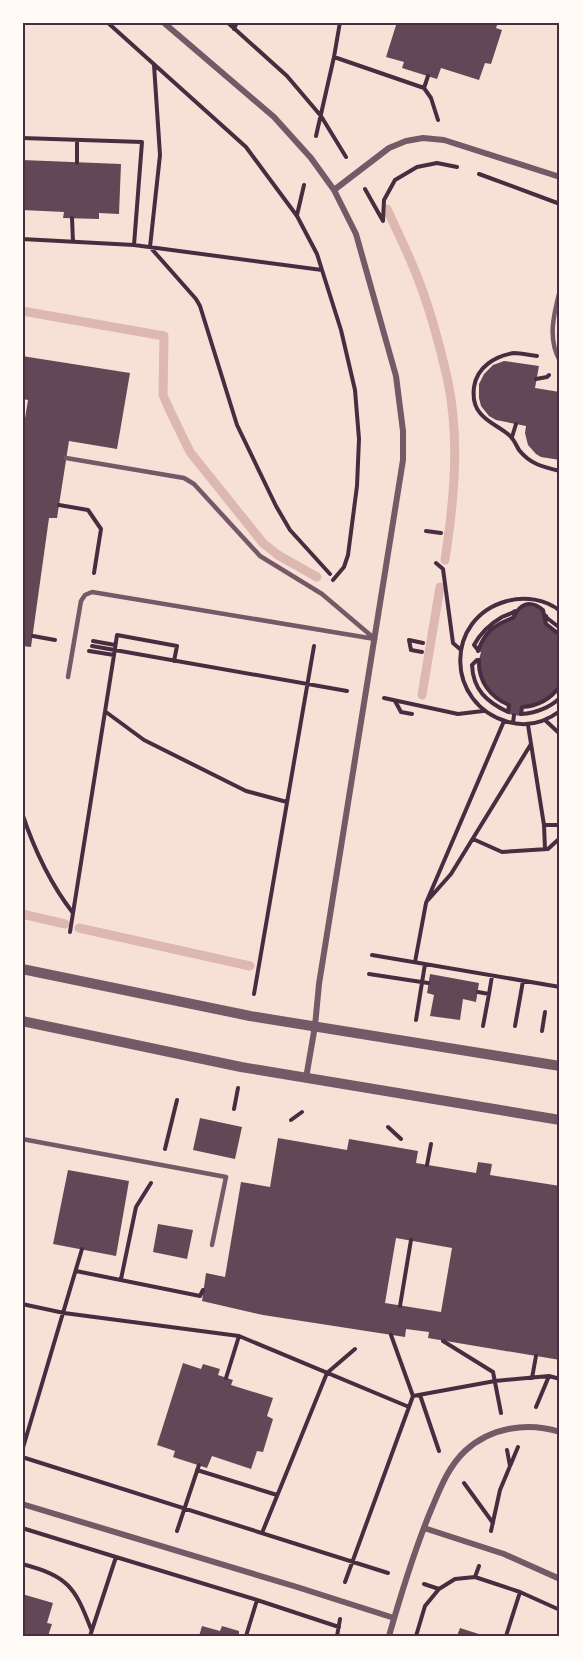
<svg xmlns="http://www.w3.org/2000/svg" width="582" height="1659" font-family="Jost,sans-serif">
  <rect width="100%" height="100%" fill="#f7e1d7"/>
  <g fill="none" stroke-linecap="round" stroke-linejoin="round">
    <path stroke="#dcb8b0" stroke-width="9" d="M387,209C397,231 408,253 417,276C430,309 440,346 448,382C460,440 454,501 445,560
      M22,311L164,336L163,395L171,413L190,452L263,543L278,555L317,577
      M422,695L440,587
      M22,914L65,924
      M79,928L250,966"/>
  </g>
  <path fill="#644757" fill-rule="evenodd" d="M397,22H498L496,28L502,30L491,64L485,63L479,80L441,68L437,79L402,68L404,62L386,57Z
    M22,160L121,164L119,214L99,213V219L63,218L64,212L22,210Z
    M22,356L130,373L117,449L69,441L57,518H49L31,647L22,646V437L28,400L22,399Z
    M504,361L539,366L535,388L560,392V460L541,457L536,454L528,445L525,433L526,426L496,420L489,416L481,406L479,398V384L484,374L493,365Z
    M526,604L543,610L546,624L560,635V686L549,698L522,707L521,716L508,714L509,705L502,702L484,684L479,660L481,652L478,651L487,633L513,618Z
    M430,974L479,983L476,1002L463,999L460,1020L430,1016L434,995L427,993Z
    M200,1118L242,1127L235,1159L193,1150Z
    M278,1138L347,1150L349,1139L418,1151L416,1163L476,1173L478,1162L492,1164L490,1175L560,1186V1360L428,1338L429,1332L406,1329L405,1337L263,1315L202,1301L206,1273L225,1277L241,1182L270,1187ZM396,1238L452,1248L441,1312L385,1303Z
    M68,1170L129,1181L116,1256L53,1244Z
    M158,1224L193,1230L187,1259L153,1252Z
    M183,1363L201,1369L203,1364L220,1369L218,1375L233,1380L231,1385L273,1398L267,1416L273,1419L263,1452L257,1451L251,1469L212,1456L207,1468L173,1457L175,1451L157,1445Z
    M22,1594L53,1603L47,1623L52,1624L48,1636H22Z
    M202,1626L220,1631L222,1626L239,1631V1636H199Z
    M460,1628L485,1636H457Z"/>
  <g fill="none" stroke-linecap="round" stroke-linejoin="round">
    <path stroke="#4a2c40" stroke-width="4" d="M107,22L246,147L297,216L317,254L322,270L134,245
      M227,22L287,76L321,116L346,157
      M234,29L237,22
      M334,57L424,88L428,76
      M154,65L160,155L150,247L196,299L200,306L237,425L276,506L290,530L330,574
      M424,88L431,98L438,120
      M316,136L334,57L340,22
      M22,138L142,142L134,245L22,239
      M77,163V140
      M479,174L560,204
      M365,189L383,221L384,200L395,180L417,167L437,163L457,167
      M297,215L304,185
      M72,218L73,242
      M322,270L341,330L355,390L359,439L357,486L348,555L344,567L333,580
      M537,356C529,355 521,353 514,353C495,356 477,367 474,387C473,395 474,406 480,413C488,423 500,427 509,435C514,439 516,445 519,450C530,464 543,467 560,471
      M536,379L547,377L549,375
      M512,437L516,424
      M59,505L88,510L101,529L94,573
      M426,531L441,533
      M436,563L443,569L453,643L461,650
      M560,611C546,599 524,596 507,601C444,618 445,704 508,722C526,727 544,723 560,711
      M546,616L547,618L560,628
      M33,636L55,640
      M93,641L115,645
      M92,646L347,691
      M478,650L474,645C481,632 490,624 502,617C507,615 511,614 515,611
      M89,651L114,655L117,635L177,646L174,661
      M478,651C484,633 495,624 513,618C520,604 529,599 543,610L546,624L560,635
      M422,652L411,650L409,640L423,643
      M477,660H479C478,681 490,697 509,705L508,712C487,702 473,690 472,665Z
      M560,686C550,700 538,706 522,707L521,714C536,713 548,709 560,698
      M384,698L458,714L483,711
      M395,701L401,712L412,714
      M106,712L144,740L246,791L287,802
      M545,720L560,734
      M513,723L514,715
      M528,725L544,825H560
      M22,813C34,849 49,882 73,913
      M544,825L545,849
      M473,839L502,852L548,849L560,838
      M428,900L451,874L531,744
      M70,932L114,655
      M372,955L560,987
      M415,962L426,903L504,721
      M369,974L428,983
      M478,992L489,994L492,976
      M254,994L314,646
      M416,1020L425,964
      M483,1026L489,994
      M515,1026L523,981
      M542,1031L545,1012
      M234,1109L238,1088
      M291,1120L302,1112
      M388,1127L401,1139
      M165,1149L177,1100
      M427,1165L431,1144
      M76,1271L200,1296L203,1290
      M121,1279L136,1207L151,1183
      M22,1304L64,1313L239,1336L409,1407L345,1582
      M400,1306L411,1240
      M391,1335L413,1396L409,1407
      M443,1341L493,1372L501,1413
      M226,1378L239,1336
      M532,1378L536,1356
      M420,1395L439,1451
      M413,1396L495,1381L549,1376L560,1379
      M536,1407L549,1376
      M507,1450L510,1466
      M22,1451L82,1249
      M22,1457L388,1573
      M197,1470L277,1495
      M464,1483L493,1523
      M22,1528L116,1557
      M177,1531L199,1465
      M491,1531L500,1490L518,1447
      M262,1533L327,1373L355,1349
      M22,1564C68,1576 75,1587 91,1629
      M475,1577L479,1566
      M424,1584L439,1589
      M257,1600L339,1627
      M90,1636L116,1557L257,1600L246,1636
      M337,1636L340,1619
      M416,1636L425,1606L439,1589L455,1579L475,1577L520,1592L560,1610
      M506,1636L520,1592"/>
    <path stroke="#755966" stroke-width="4.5" d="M560,290C554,313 547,339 560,361
      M66,458L184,478L194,484L260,556L322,594L375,639L92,592L85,595L81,601L68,677
      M22,1139L226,1177L212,1245"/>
    <path stroke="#755966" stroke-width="6" d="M163,22L274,117L311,158L334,190L356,234L396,376L403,431V460L319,984L315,1026L306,1078
      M334,190L389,148L406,141L423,138L444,140L560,177
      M22,1504L297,1587L394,1618
      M424,1528L504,1554L560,1579
      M389,1636C401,1594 414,1551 431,1510C440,1489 448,1467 465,1451C491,1427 527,1422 560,1432"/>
    <path stroke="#755966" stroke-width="10" d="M22,969L250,1016L560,1066
      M22,1021L241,1067L560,1120"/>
  </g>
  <rect width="582" height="1659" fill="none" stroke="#fffaf5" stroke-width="48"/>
  <rect x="24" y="24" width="534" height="1611" fill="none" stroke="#4a2c40" stroke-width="2"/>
</svg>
